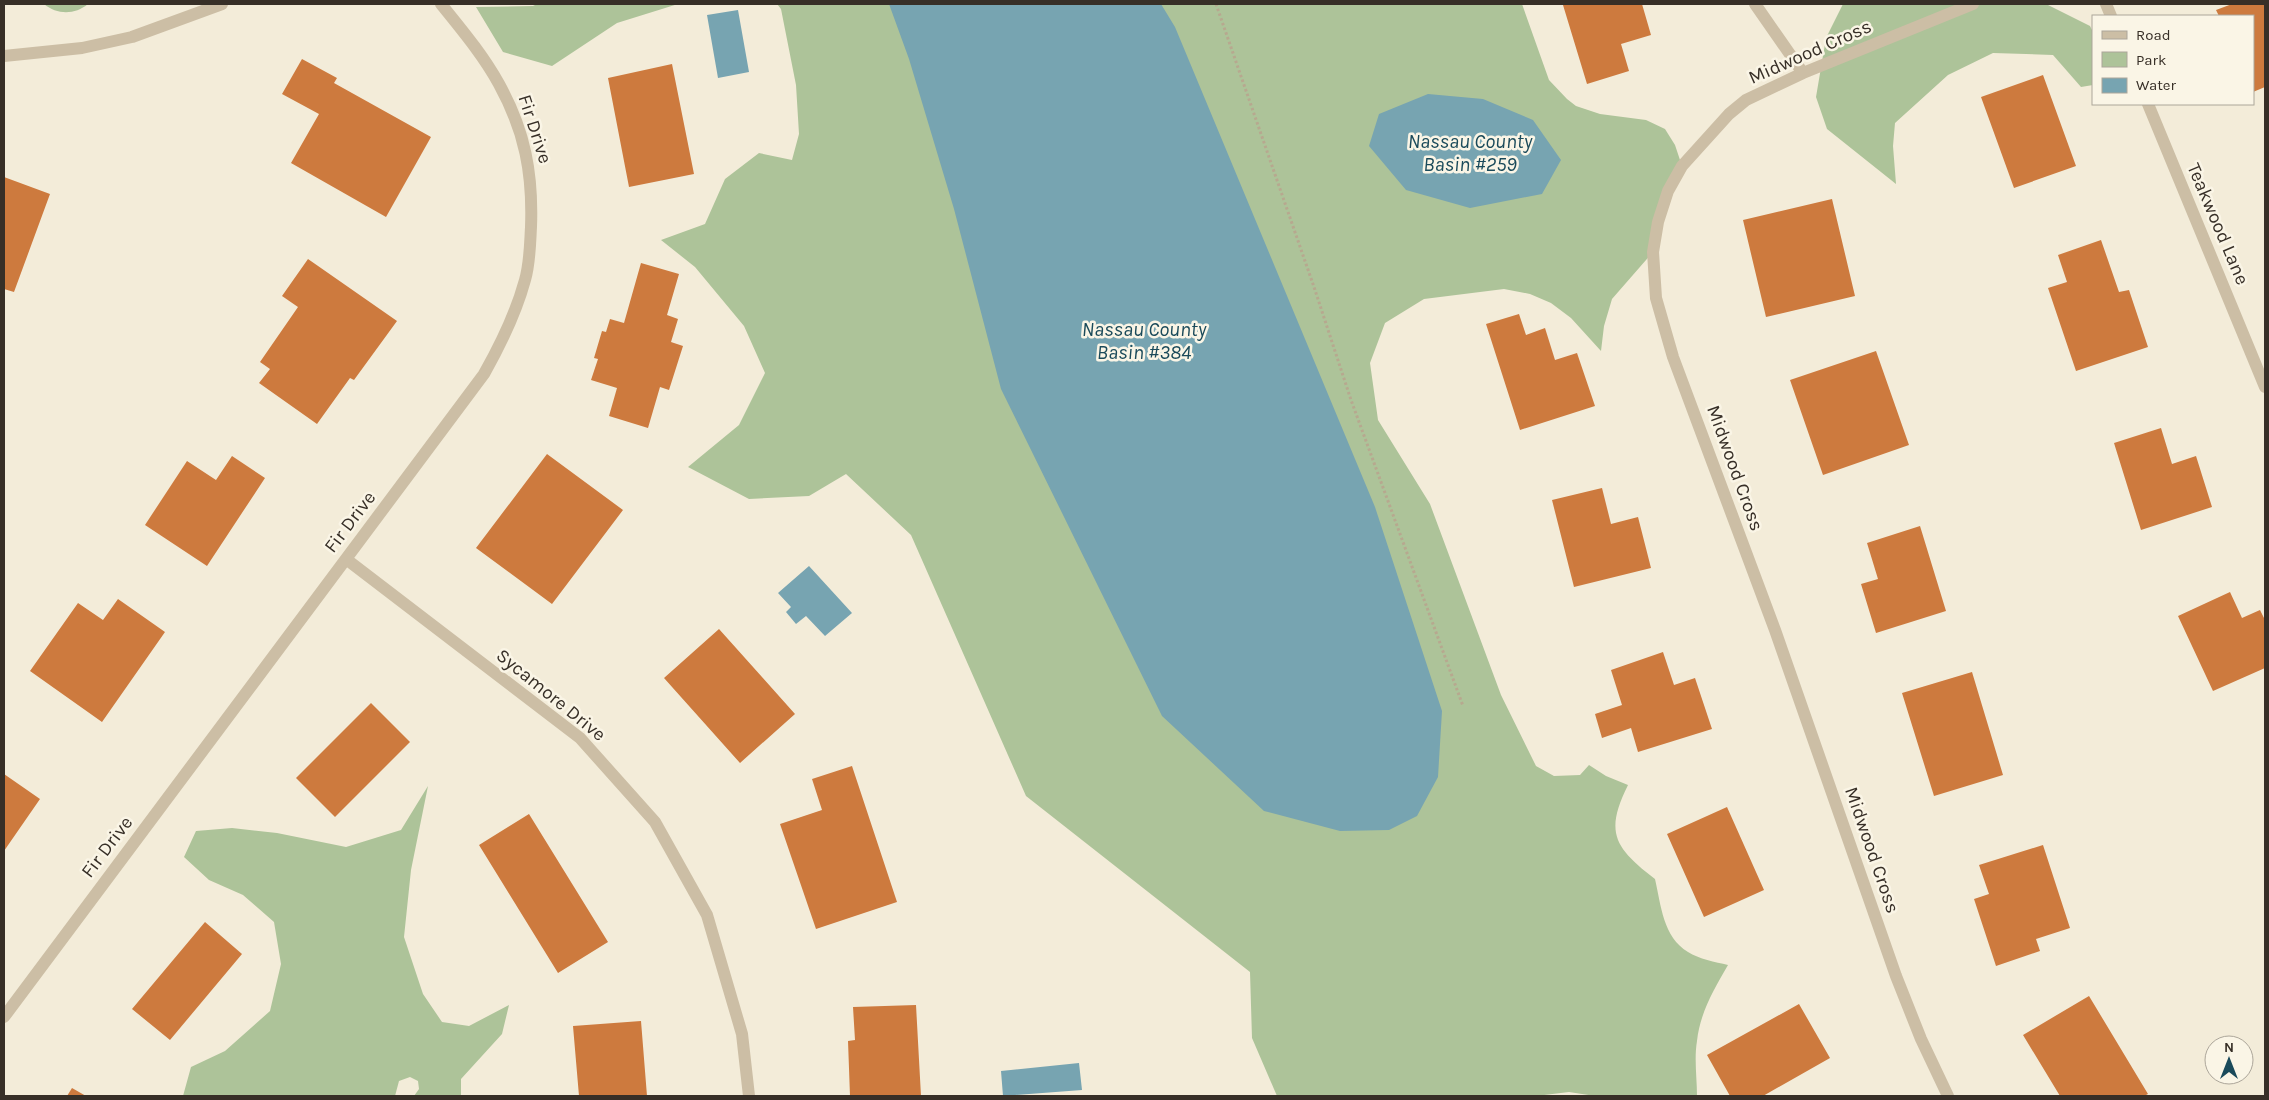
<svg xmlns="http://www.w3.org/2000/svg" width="2269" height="1100" font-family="Karla,sans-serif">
  <rect width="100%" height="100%" fill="#f3ecd9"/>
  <path fill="#adc399" d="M44,4H88C75,15 57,15 44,4Z
    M537,4H678L617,23L552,66L503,52L476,7L533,6Z
    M777,4H1522L1549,80L1567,99L1576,106L1600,114L1646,120L1665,129L1675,145L1682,166L1653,252L1612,299L1604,326L1601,351L1571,318L1551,303L1530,294L1504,289L1424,299L1385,323L1370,363L1378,420L1430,504L1501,695L1536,766L1554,776L1580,775L1589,765L1606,776L1628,785C1604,833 1615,848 1655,879C1661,905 1663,937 1688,952C1699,959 1715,962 1728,965C1714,989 1700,1013 1697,1041C1694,1059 1697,1078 1697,1096H1595L1569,1092L1536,1096H1277L1252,1038L1250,972L1026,796L911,535L846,474L809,496L749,499L688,467L739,425L765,373L744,326L695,267L661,240L705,224L725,179L759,153L792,160L799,134L796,85L781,9Z
    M1843,4H2046L2090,26L2093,32V85L2081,87L2053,55L1993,53L1948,75L1895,123L1893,146L1896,184L1827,129L1816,97L1826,38Z
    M428,786L411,870L404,937L423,994L442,1022L469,1026L509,1005L502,1034L461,1079V1096H414L419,1089L418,1081L410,1077L399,1081L395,1096H183L191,1067L225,1051L270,1011L281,964L274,922L243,895L209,880L184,857L196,831L232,828L277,833L346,847L401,830Z"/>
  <path fill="#77a4b1" d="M889,4H1161L1175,27L1375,507L1442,711L1438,777L1417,816L1389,830L1340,831L1264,811L1162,716L1001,389L954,209L909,59Z
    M738,10L749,72L718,78L707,15Z
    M1428,94L1483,99L1533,120L1561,160L1542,194L1470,208L1406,190L1369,146L1379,114Z
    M809,566L852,613L825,636L806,616L796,624L786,612L791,607L778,593Z
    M1079,1063L1082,1090L1003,1096L1001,1071Z"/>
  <path fill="#cd7a3e" d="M1567,4H1642L1651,35L1621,44L1629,71L1587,84L1563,5Z
    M2232,4H2265V87L2253,92V16H2219L2216,10Z
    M302,59L337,78L334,83L431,137L386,217L291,163L319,114L282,94Z
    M672,64L694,174L629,187L608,78Z
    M2043,75L2076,166L2014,188L1981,97Z
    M4,177L50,194L14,292L4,289Z
    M1832,199L1855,296L1766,317L1743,220Z
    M2101,240L2119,292L2129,290L2148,347L2076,371L2048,288L2067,282L2058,255Z
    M308,259L397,321L354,380L350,378L317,424L259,383L270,369L260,362L298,307L282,296Z
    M641,263L679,274L667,315L678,319L671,342L683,346L669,390L660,387L648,428L609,416L617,388L591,380L598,359L594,358L602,331L606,332L610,319L624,323Z
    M1519,314L1526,335L1545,328L1555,360L1577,353L1595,406L1520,430L1486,324Z
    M1876,351L1909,445L1823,475L1790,380Z
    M2161,428L2172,464L2196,456L2212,507L2141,530L2114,443Z
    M547,454L623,510L552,604L476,548Z
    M232,456L265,478L207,566L145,525L187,461L216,480Z
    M1602,488L1611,524L1638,517L1651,568L1574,587L1552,500Z
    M1920,526L1946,611L1876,633L1861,584L1878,579L1867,543Z
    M2230,592L2242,618L2260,610L2265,620V668L2213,691L2178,616Z
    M118,599L165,632L102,722L30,671L78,603L103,620Z
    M719,629L795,714L740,763L664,678Z
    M1663,652L1674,685L1695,678L1712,729L1638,752L1631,728L1602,738L1595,714L1622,705L1611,670Z
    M1972,672L2003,775L1934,796L1902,693Z
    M371,703L410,742L335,817L296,778Z
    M852,766L897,902L816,929L780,824L822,810L812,779Z
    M4,774L40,799L4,851Z
    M1727,807L1764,890L1704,917L1667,834Z
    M529,814L608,942L558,973L479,845Z
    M2043,845L2070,928L2036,939L2040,951L1996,966L1974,899L1989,894L1979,865Z
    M205,922L242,954L170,1040L132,1009Z
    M2089,996L2148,1094L2144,1096H2060L2023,1035Z
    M1799,1004L1830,1058L1763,1096H1730L1707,1055Z
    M916,1005L921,1096H850L848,1041L855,1040L853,1007Z
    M641,1021L647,1096H579L573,1026Z
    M72,1088L86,1096H67Z"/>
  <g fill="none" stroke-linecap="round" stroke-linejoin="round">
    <path stroke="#b7a88f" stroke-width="3" stroke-dasharray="2.5 2.5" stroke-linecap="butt" d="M1216,4L1314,287L1351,400L1463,706"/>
    <path stroke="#ccbea5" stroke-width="12" d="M1755,4L1803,73
      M2106,4L2111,16
      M4,56L82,48L132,37L222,4
      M2148,104L2265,387
      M346,559L580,738L655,822L707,915L742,1034L749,1096
      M4,1017L484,374C501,344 516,313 525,280C530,263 530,244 531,227C533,174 525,131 499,84C483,55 462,30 441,4
      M1948,1096L1921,1039L1896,976L1775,630L1673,357L1656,298L1653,252L1658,222L1668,191L1682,166L1729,114L1746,100L1803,73L1973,4"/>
  </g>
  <g text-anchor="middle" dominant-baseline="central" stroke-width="5" stroke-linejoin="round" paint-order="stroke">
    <g font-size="19" fill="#372f27" stroke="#faf5e6">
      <text transform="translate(1810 52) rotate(-24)">Midwood Cross</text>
      <text transform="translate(535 129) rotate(72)">Fir Drive</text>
      <text transform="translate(2218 224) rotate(67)">Teakwood Lane</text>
      <text transform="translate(1735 468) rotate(70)">Midwood Cross</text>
      <text transform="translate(350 522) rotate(-53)">Fir Drive</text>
      <text transform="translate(551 695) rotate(39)">Sycamore Drive</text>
      <text transform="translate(107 847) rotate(-53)">Fir Drive</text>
      <text transform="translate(1872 850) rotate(71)">Midwood Cross</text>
    </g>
    <g font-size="20" font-style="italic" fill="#1a4a5a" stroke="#faf5e6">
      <text x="1470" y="141">Nassau County<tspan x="1470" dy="23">Basin #259</tspan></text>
      <text x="1144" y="329">Nassau County<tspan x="1144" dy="23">Basin #384</tspan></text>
    </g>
  </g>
  <rect width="2269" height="1100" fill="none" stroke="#372f27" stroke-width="10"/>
  <rect x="2092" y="15" width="162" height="90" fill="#faf5e6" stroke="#aca69a"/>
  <rect x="2102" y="31" width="25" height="8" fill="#ccbea5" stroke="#aca69a"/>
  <text x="2136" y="40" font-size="15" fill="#372f27">Road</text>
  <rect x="2102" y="52" width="25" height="15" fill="#adc399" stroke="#aca69a"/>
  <text x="2136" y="65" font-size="15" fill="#372f27">Park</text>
  <rect x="2102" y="78" width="25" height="15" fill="#77a4b1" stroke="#aca69a"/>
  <text x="2136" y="90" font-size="15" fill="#372f27">Water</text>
  <g transform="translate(2229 1060)"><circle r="24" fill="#faf5e6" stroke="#aca69a"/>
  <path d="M0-4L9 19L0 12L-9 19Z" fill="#1a4a5a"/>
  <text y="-8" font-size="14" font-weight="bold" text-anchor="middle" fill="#372f27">N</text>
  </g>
</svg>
